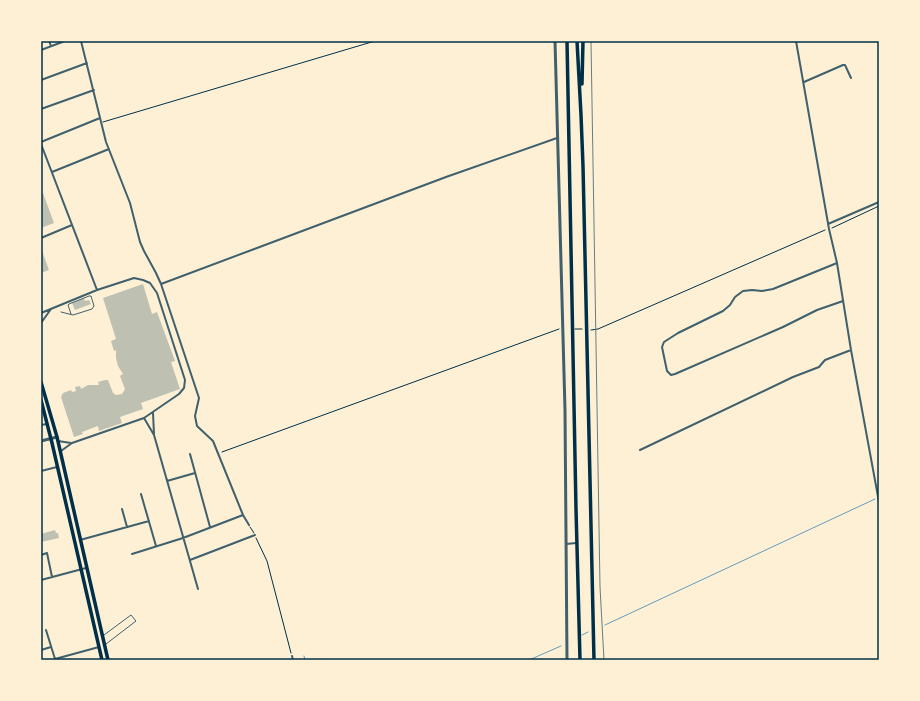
<svg xmlns="http://www.w3.org/2000/svg" width="920" height="701" font-family="Lato,sans-serif">
  <rect width="100%" height="100%" fill="#fdf0d5"/>
  <g fill="none" stroke-linecap="round" stroke-linejoin="round">
    <path stroke="#669bbc" stroke-width="1" d="M605,625L875,499
      M582,635L588,632
      M304,656L305,660
      M529,660L561,646"/>
  </g>
  <path fill="#bec0b2" d="M43,193L54,223L41,228V194Z
    M41,248L49,270L41,273Z
    M143,284L152,314L157,312L175,361L171,362L180,389L141,403L143,409L120,417L122,423L99,431L98,426L82,432L83,434L74,437L61,397L63,393L71,390L72,392L76,391L75,387L80,386L81,389L88,385H99L98,382L105,380H108L113,393L116,395L122,394L125,389L120,376L123,374L118,366L116,358V350L114,351L111,341L116,339L103,298Z
    M84,298L85,301L89,300L91,304L75,310L72,303Z
    M55,530L56,533H58L59,538L41,542V534Z"/>
  <g fill="none" stroke-linecap="round" stroke-linejoin="round">
    <path stroke="#003049" stroke-width="1" d="M103,122L375,41
      M832,228L879,206
      M575,329H582
      M591,330L598,329L825,230
      M222,452L559,329
      M250,527L254,533
      M256,538L267,561L291,653"/>
    <path stroke="#3f606c" stroke-width="1" d="M61,312L73,315L92,309L94,306L91,296H89L69,304L68,305L71,314
      M104,635L131,615L136,621L106,644"/>
    <path stroke="#3f606c" stroke-width="2" d="M49,41L51,46
      M81,41L106,142L130,203L140,242L144,251L156,273L161,284L199,398L195,416L197,426L213,441L243,515L249,525
      M796,41L829,229L837,263L851,350L879,502
      M41,50L65,41
      M41,80L87,63
      M804,82L843,65H845L851,78
      M41,109L94,90
      M41,142L100,118
      M41,144L97,290
      M52,172L109,149
      M828,224L879,202
      M41,238L72,225
      M837,263L773,289L762,291L752,290L743,291L735,297L730,305L723,311L678,333L664,342L662,347L667,371L671,375L675,374L783,327L817,310L843,301
      M161,284L446,177L557,138
      M41,313L97,290L134,278L143,280L150,283L157,293L185,380L184,388L179,394L144,418L72,443L61,451
      M41,323L51,309
      M153,413L154,434
      M144,418L154,435L198,589
      M41,425L47,424
      M58,441L71,443
      M640,450L793,377L819,367L825,360L851,350
      M190,454L210,527
      M41,471L57,467
      M167,481L195,473
      M141,494L156,546
      M122,509L127,527
      M80,540L149,521
      M566,544L576,543
      M132,554L183,538L243,515
      M41,555L47,553L52,577
      M190,560L255,535
      M41,580L86,568
      M46,630L55,659L99,647
      M41,650L51,647
      M292,656L293,660"/>
    <path stroke="#3f606c" stroke-width="3" d="M555,41L565,410L567,660
      M41,441L57,437"/>
    <path stroke="#003049" stroke-width="3.5" d="M41,382L57,437L108,660
      M41,400L52,443L102,660"/>
    <path stroke="#003049" stroke-width="3.5" d="M567,41L576,509L580,660
      M577,41L581,115L583,166L594,660
      M582,84L583,41"/>
    <path stroke="#657d81" stroke-width="1" d="M591,41L600,587L604,660"/>
  </g>
  <rect width="920" height="701" fill="none" stroke="#fdf0d5" stroke-width="84"/>
  <rect x="42" y="42" width="836" height="617" fill="none" stroke="#003049" stroke-width="1.5"/>
</svg>
